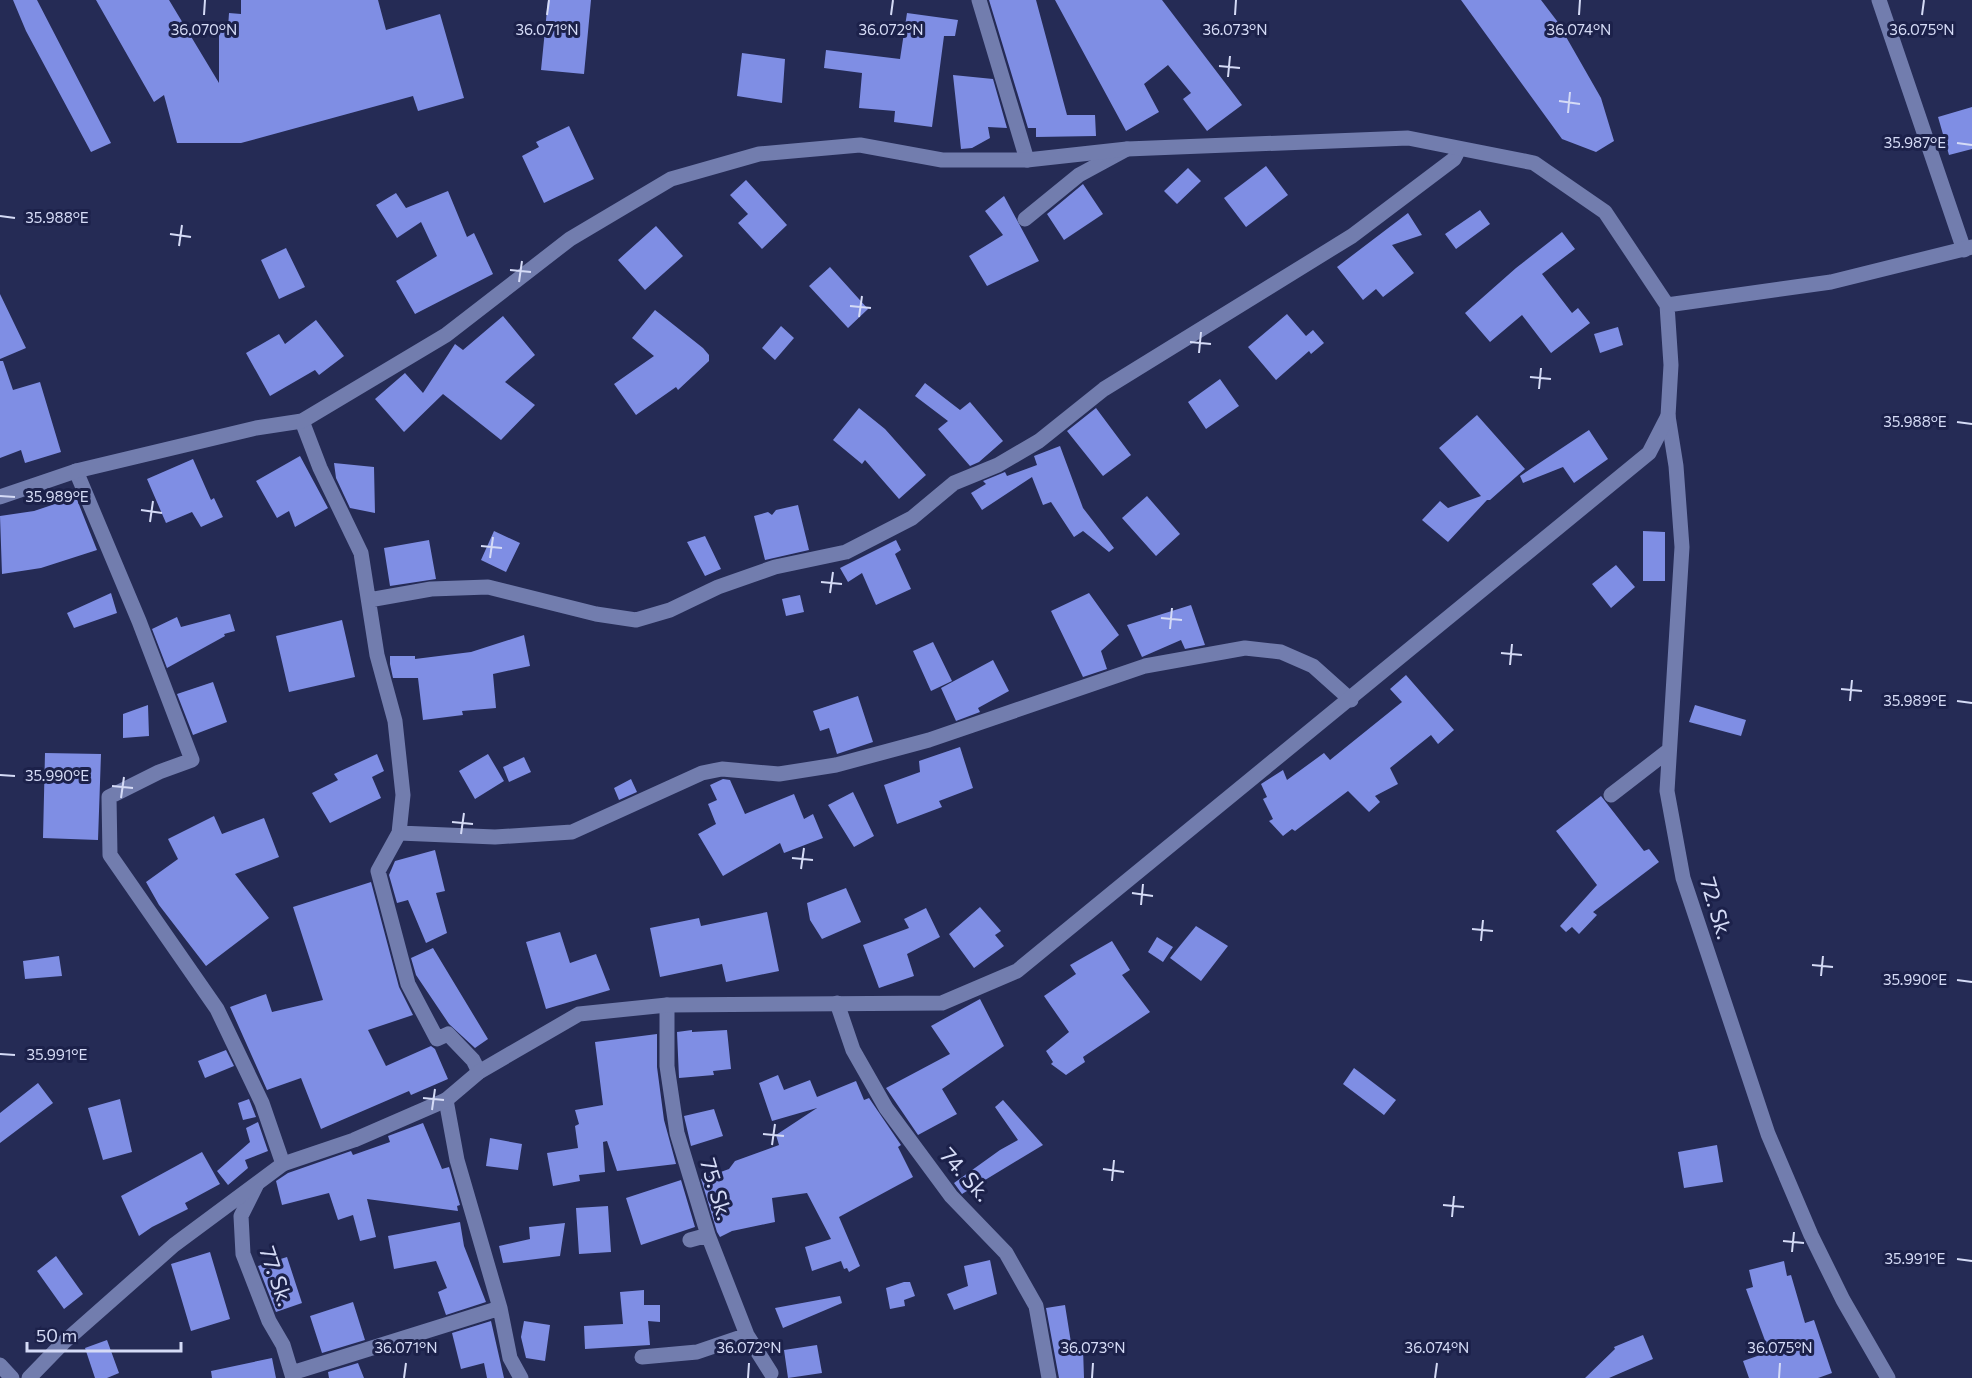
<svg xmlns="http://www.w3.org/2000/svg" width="1972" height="1378" font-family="Commissioner,sans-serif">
  <rect width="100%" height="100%" fill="#252b55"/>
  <path fill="#7f8ee4" d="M13,0H37L111,143L91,152L26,31Z
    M96,0H169L219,83V31L228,28L229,13L241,14V0H378L386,30L440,14L464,98L418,111L413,96L241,143H177L164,95L154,102Z
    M548,0H591L584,74L541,70Z
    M989,0H1036L1067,115H1095L1096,136L1036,137V128H1028Z
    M1055,0H1162L1242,105L1207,131L1183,99L1191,93L1168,65L1144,84L1159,112L1126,131Z
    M1461,0H1541L1557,21L1601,98L1614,141L1596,152L1562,139Z
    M907,13L958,20L955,36H944L932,127L894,122L895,111L859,108L862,73L824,68L826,50L900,59Z
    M742,53L785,59L782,103L737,96Z
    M953,75L993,79L1007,128L988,127L990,138L972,148L961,149Z
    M1972,107V149L1949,155L1938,117Z
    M569,126L594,179L544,203L522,156L539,147L536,142Z
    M1266,166L1288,195L1246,227L1224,198Z
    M1188,168L1201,181L1177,204L1164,191Z
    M746,180L787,225L762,249L738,223L748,214L730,195Z
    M1083,184L1103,214L1064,240L1047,214Z
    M448,191L467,237L474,233L493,274L415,314L396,281L437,256L421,222L397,238L376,205L396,193L406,208Z
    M1004,196L1039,261L987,286L969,256L1003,235L985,211Z
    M1480,210L1490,224L1456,249L1445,234Z
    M1408,213L1422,235L1392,245L1414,273L1383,297L1376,289L1363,300L1337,267Z
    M656,226L683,256L645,290L618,260Z
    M1562,232L1575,249L1542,274L1572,313L1578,308L1590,323L1551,353L1522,315L1490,342L1465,313L1516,268Z
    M286,248L305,287L279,299L261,260Z
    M830,267L868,309L848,328L809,286Z
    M0,294L26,348L0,359Z
    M655,310L703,348L709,355V361L678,390L676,387L636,415L614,384L654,356L632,338Z
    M1287,314L1306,336L1313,330L1324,343L1311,354L1309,351L1276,380L1248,347Z
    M503,316L535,355L505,382L535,405L501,440L443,394L404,432L375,399L405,373L423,393L455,344L463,350Z
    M316,320L344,356L319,375L315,370L270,396L246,353L279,334L285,344Z
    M781,326L794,338L775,360L762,348Z
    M1618,327L1623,345L1600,353L1594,334Z
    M0,361H3L13,390L40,382L61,452L25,463L21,450L0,458Z
    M1220,379L1239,406L1206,429L1188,402Z
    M925,383L960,410L970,402L1003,441L979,462L970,466L938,429L948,421L915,396Z
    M859,408L885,429L926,475L899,499L865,460L862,464L833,440Z
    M1096,408L1131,455L1103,476L1067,431Z
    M1477,415L1525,469L1490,500H1487L1448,542L1422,520L1440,501L1448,508L1481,496L1439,448Z
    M1589,430L1608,459L1574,483L1563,467L1523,483L1520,476Z
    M1060,446L1083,508L1114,548L1109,552L1083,531L1074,537L1051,502L1043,505L1032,477L982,510L971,493L986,484L983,481L1005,472L1007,476L1037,465L1034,456Z
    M300,456L328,508L295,527L289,511L277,518L256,481Z
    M193,459L211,500L214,498L223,517L201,527L192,512L166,523L147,479Z
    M334,463L374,467L375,513L350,508L336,478Z
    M1147,496L1180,534L1156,556L1122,518Z
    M76,497L97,550L41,568L2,574L0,516L34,511Z
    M798,505L809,550L765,560L754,516L768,512L772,515L776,510Z
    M494,531L520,543L506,572L481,560Z
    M1643,531L1665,532V581H1643Z
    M705,536L721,569L705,576L687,542Z
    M429,540L436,579L390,586L384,548Z
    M896,540L901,550L895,554L911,589L876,605L862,573L848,582L840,568Z
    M1616,565L1635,587L1611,608L1592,584Z
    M111,593L117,613L74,628L67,613Z
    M1089,593L1119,635L1101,651L1107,669L1083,677L1051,611Z
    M800,595L804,612L786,616L782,599Z
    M1191,605L1205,645L1185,649L1181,640L1142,657L1127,625Z
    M230,614L235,631L224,634L225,636L167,668L152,629L177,617L181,627Z
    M342,620L355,677L289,692L276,636Z
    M524,635L530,666L493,674L496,708L462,711L463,715L423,720L418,678H393L390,664V656H415V659L471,652Z
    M933,642L952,681L931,691L913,651Z
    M993,660L1009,691L978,708L980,712L956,721L941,688Z
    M1406,675L1454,730L1438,744L1431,735L1390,768L1398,784L1375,796L1380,802L1369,812L1348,791L1295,831L1292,829L1283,836L1269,821L1273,819L1263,799L1267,797L1261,784L1283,770L1287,780L1324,753L1330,760L1402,702L1390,689Z
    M213,682L227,722L193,735L177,694Z
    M858,696L873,742L837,754L829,728L820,731L813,711Z
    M148,705L149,736L123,738V714Z
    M1695,705L1746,720L1741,736L1689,722Z
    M960,747L973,788L939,801L942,807L897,824L884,785L920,772L919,761Z
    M45,753L101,754L98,840L43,838Z
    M377,754L384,771L372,777L381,798L330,823L312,793L338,780L334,774Z
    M488,754L504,781L475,799L459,771Z
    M524,757L531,772L509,782L503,767Z
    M631,779L637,792L619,800L614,788Z
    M723,779L730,780L745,814L794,794L804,819L813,814L823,838L784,853L780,843L723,876L698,834L716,824L708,804L717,800L710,785Z
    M853,792L874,836L854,847L828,805Z
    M1601,796L1644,851L1649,849L1659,862L1593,912L1597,915L1579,934L1572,927L1566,932L1560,926L1597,885L1556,831Z
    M214,816L222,834L264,818L279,857L235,874L269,918L206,966L159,905L146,882L178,859L168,839Z
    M435,850L445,891L436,893L447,933L426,943L408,900L397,903L389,875L395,861Z
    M371,882L399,987L413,1015L368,1030L386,1066L431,1046L435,1049L448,1079L411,1095L409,1091L321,1129L301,1078L267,1090L230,1007L266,994L272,1012L323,1000L293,907Z
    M846,888L861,922L822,939L810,920L807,903Z
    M980,907L1001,931L995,935L1004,946L974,968L949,934Z
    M926,908L940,937L907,954L914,976L879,988L863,945L909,928L904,919Z
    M767,912L779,971L726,982L722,964L660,977L650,928L699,918L701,926Z
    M1196,926L1228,946L1201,981L1170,958Z
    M560,932L570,963L596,954L610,990L546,1009L526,942Z
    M1157,937L1173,947L1163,962L1148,952Z
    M1112,941L1130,970L1122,975L1150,1012L1083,1057L1085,1062L1066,1075L1051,1064L1053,1062L1046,1051L1069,1032L1044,996L1076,974L1070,965Z
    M433,948L488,1039L475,1048L449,1024L416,975L411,958Z
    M59,956L62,976L25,979L23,961Z
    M980,999L1004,1046L942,1089L957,1114L918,1135L886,1088L950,1054L931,1026Z
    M692,1030V1032L727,1030L731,1069L713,1071L714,1075L679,1078L677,1032Z
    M657,1034V1067L664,1120L676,1164L617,1171L607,1141L603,1142L605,1172L579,1175L580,1181L553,1186L547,1153L578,1148L575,1126L579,1124L575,1110L603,1105L595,1042Z
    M226,1050L234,1066L205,1078L198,1061Z
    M1354,1068L1396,1100L1384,1115L1343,1084Z
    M778,1075L784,1090L810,1080L817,1097L856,1081L864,1100L869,1098L901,1145L898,1147L913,1177L839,1217L860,1266L849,1272L847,1268L844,1269L841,1261L812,1271L805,1247L831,1239L807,1193L772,1198L775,1222L732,1231L720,1237L717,1232L701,1179L729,1169L735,1161L779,1145L776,1135L817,1108L772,1121L759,1083Z
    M38,1083L53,1103L0,1143V1113Z
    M120,1099L132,1152L103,1160L88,1108Z
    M249,1099L256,1117L243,1120L238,1103Z
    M1003,1100L1043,1145L962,1194L954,1183L1000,1150L1018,1140L995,1107Z
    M714,1109L723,1136L691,1146L684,1116Z
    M258,1122L268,1151L245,1160L248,1168L228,1185L217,1171L250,1142L246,1128Z
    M423,1123L442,1169L449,1167L460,1205L457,1206L458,1211L367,1199L376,1237L360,1241L353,1215L338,1220L329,1193L282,1205L276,1181L288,1173L351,1151L353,1155L390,1142L388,1136Z
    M490,1138L522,1144L518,1170L486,1166Z
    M1717,1145L1723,1182L1684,1188L1678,1152Z
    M202,1152L220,1184L185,1203L188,1209L152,1227L139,1236L121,1196Z
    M681,1180L695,1227L641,1245L626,1198Z
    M608,1206L611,1252L579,1254L576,1208Z
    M460,1222L464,1246L486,1302L446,1315L438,1292L447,1288L436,1261L394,1269L388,1236Z
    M565,1223L560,1256L503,1263L499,1246L530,1239L529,1227Z
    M210,1252L230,1319L191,1331L171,1264Z
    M56,1256L83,1294L64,1309L37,1271Z
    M287,1257L302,1303L276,1312L258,1266Z
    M990,1260L997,1294L954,1310L947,1294L968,1286L964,1266Z
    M1784,1261L1787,1276L1791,1275L1805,1323L1814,1320L1832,1373L1818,1378H1749L1743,1361L1763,1354L1761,1347L1767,1346L1746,1289L1753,1287L1749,1270Z
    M904,1282H910L915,1296L904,1300L905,1306L890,1309L886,1288Z
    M644,1290V1305H660V1322L648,1321L650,1345L585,1349L584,1326L623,1324L620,1292Z
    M840,1296L842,1303L783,1328L775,1308Z
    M353,1302L365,1340L322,1353L310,1316Z
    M1065,1305L1072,1349L1083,1348L1084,1378H1059L1046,1308Z
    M491,1321L504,1378H487L484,1363L461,1369L452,1333Z
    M524,1321L550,1325L545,1361L526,1358L521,1337Z
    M1643,1335L1653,1359L1609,1378H1585L1615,1349L1614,1347Z
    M107,1340L119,1373L107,1378H95L85,1348Z
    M817,1345L822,1373L788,1378L784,1350Z
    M272,1358L276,1378H212L211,1371Z
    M358,1363L364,1378H329L328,1372Z"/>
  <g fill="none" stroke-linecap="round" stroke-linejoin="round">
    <path stroke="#727dae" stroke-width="15" d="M979,0L1027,160
      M1879,0L1964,250
      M1025,219L1079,175L1127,149
      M1668,416L1676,466L1682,547L1667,791L1683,878L1768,1134L1811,1235L1843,1300L1888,1378
      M302,421L320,468L361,553L377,655L395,721L403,795L399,833L378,871L408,984L437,1039L448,1034L473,1060L479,1072
      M76,471L139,621L192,760L159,772L109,797L110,855L217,1009L262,1103L283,1164
      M369,600L431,589L488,587L596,614L636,620L670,610L718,587L775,567L846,552L912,518L954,483L998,465L1039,441L1104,389L1352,236L1454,159L1459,149
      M1611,795L1668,751
      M399,833L495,837L572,832L702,773L722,769L779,774L836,765L929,740L1145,666L1245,648L1281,652L1313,666L1351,700
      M837,1003L853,1050L886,1108L951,1196L1006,1253L1036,1306L1049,1378
      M667,1005V1066L677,1133L708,1235L747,1335L771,1373
      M446,1100L457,1160L500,1308L510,1358L521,1378
      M256,1186L241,1216L243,1254L269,1321L283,1345L293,1378
      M690,1240L708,1235
      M642,1357L697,1352L747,1335
      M0,1365L12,1378
      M292,1373L500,1308"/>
    <path stroke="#727dae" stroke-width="15" d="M1667,305L1831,282L1972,247
      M0,497L76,471L256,428L302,421L446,335L570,239L671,179L759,154L860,145L942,160H1027L1127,149L1408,138L1534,163L1605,212L1667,305L1671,365L1668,416L1649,453L1017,971L942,1003L667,1005L579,1014L479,1072L446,1100L354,1140L283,1164L174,1245L63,1343L29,1378"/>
  </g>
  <path fill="none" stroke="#d5dbf6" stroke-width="2" d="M204,15L205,0M547,15L549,0M891,15L893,0M1235,15L1236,0M1579,15L1580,0M1922,15L1924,0M1219,66L1240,68M1228,77L1230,56M1559,101L1580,104M1568,113L1570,92M1957,143L1972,145M0,216L15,218M170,234L191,237M179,246L182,225M510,270L531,272M519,282L522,261M850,306L871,308M859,317L862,296M1190,342L1211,344M1199,353L1201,332M1530,377L1551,379M1539,389L1541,368M1957,422L1972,424M0,496L15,497M141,510L162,513M150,522L153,501M481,546L502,548M490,558L493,537M821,582L842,584M830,593L833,572M1161,618L1182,620M1170,629L1172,608M1501,653L1522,655M1510,665L1512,644M1841,689L1862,691M1850,701L1852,680M1957,701L1972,703M0,775L15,776M112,786L133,788M121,798L124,777M452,822L473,824M461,834L464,813M792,858L813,860M801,869L804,848M1132,893L1153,896M1141,905L1143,884M1472,929L1493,931M1481,941L1483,920M1812,965L1833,967M1821,976L1823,956M1957,980L1972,982M0,1054L15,1055M423,1098L444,1100M432,1110L435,1089M763,1134L784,1136M772,1145L775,1124M1103,1169L1124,1172M1112,1181L1114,1160M1443,1205L1464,1207M1452,1217L1454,1196M1783,1241L1804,1243M1792,1252L1794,1232M1957,1259L1972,1261M404,1378L406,1363M748,1378L749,1363M1092,1378L1093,1363M1435,1378L1437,1363M1779,1378L1780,1363"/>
  <g text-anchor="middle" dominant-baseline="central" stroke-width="6" stroke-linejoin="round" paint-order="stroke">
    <g font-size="22" fill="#d5dbf6" stroke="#1c214a">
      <text transform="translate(1717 908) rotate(73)">72. Sk.</text>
      <text transform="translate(966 1174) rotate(48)">74. Sk.</text>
      <text transform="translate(717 1189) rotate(73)">75. Sk.</text>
      <text transform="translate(277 1276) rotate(71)">77. Sk.</text>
    </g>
  </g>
  <g font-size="15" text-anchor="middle" fill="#d5dbf6" stroke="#1c214a" stroke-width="6" stroke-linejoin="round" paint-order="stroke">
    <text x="204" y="35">36.070°N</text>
    <text x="547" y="35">36.071°N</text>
    <text x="891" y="35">36.072°N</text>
    <text x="1235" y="35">36.073°N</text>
    <text x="1579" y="35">36.074°N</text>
    <text x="1922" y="35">36.075°N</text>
    <text x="1915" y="148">35.987°E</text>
    <text x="57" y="223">35.988°E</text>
    <text x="1915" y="427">35.988°E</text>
    <text x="57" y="502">35.989°E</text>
    <text x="1915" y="706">35.989°E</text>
    <text x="57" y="781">35.990°E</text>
    <text x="1915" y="985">35.990°E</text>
    <text x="57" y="1060">35.991°E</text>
    <text x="1915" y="1264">35.991°E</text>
    <text x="406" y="1353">36.071°N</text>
    <text x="749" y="1353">36.072°N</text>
    <text x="1093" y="1353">36.073°N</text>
    <text x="1437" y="1353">36.074°N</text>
    <text x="1780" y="1353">36.075°N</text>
  </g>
  <path d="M27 1342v9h154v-9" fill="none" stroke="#d5dbf6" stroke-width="3"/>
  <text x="36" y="1342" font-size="18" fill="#d5dbf6" stroke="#1c214a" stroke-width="4.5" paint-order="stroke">50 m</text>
</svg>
